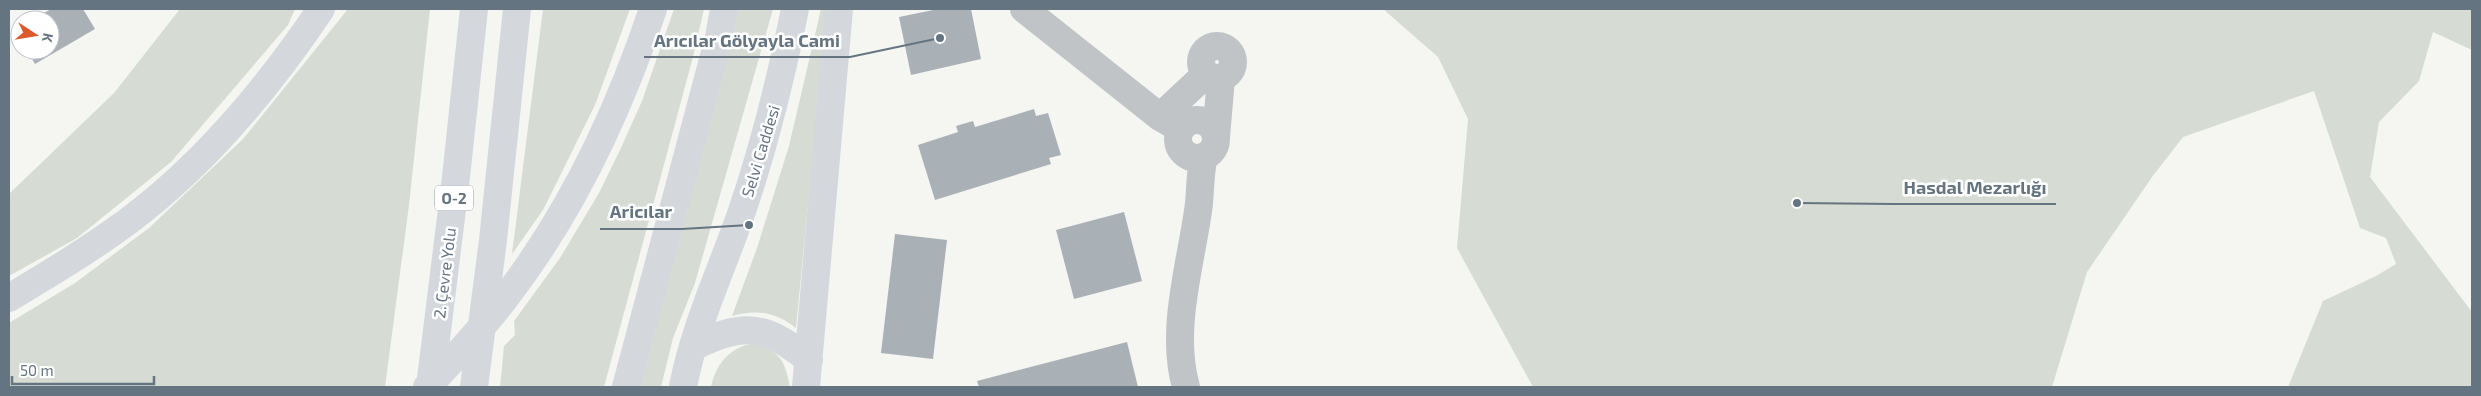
<svg xmlns="http://www.w3.org/2000/svg" width="2481" height="396" font-family="'Exo 2',sans-serif">
  <rect width="100%" height="100%" fill="#f5f5f2"/>
  <path fill="#d6dcd3" d="M180,9H295L288,25L171,162L77,238L9,276V194L114,93Z
    M348,9H430L409,205L385,387H9V323L75,283L149,228L243,139Z
    M543,9H630L595,105L543,210L512,254Z
    M674,9H704L693,57L604,387H500L504,346L515,335L514,321L560,258L599,193L620,150L642,101Z
    M735,9H773L695,283L673,338L661,387H639Z
    M821,9H827L796,328C775,312 757,309 732,316L757,248L789,146Z
    M1383,9H2472V50L2433,32L2419,81L2379,122L2370,177L2472,312V387H2288L2323,301L2376,276L2396,264L2386,238L2360,228L2314,91L2183,137L2152,177L2087,272L2052,387H1533L1457,248L1468,119L1438,57Z
    M756,343C782,355 784,359 790,387H711C716,363 731,346 756,343Z"/>
  <path fill="#aab1b6" d="M51,9H83L95,29L35,64L27,50H50V20H32Z
    M938,9H971L981,59L911,75L899,17Z
    M1034,109L1036,116L1048,113L1061,155L1049,158L1051,164L935,200L918,145L958,132L956,126L973,121L975,127Z
    M1124,212L1142,281L1074,299L1056,230Z
    M895,234L947,240L933,359L881,353Z
    M1127,342L1138,387H979L977,381Z"/>
  <g fill="none" stroke-linecap="round" stroke-linejoin="round">
    <path stroke="#c0c4c7" stroke-width="28" d="M1024,9L1160,117L1181,129
      M1201 62a16 16 0 1 1 32 0a16 16 0 1 1-32 0Z
      M1160,117L1206,74
      M1178 139a19 19 0 1 1 38 0a19 19 0 1 1-38 0Z
      M1216,137L1221,78
      M1186,387C1170,331 1190,267 1198,211C1201,193 1199,175 1204,157"/>
    <path stroke="#d4d8dc" stroke-width="28" d="M693,347C743,322 765,324 809,360
      M683,387C694,328 721,271 741,214C764,147 781,78 795,9
      M806,387L839,9"/>
    <path stroke="#d4d8dc" stroke-width="28" d="M9,298C49,274 89,250 127,222C204,165 268,88 321,9
      M427,387C454,359 481,330 505,298C571,213 619,111 653,9
      M430,387L456,177L474,9
      M474,387L493,240L517,9
      M626,387L719,37L724,9"/>
  </g>
  <g text-anchor="middle" dominant-baseline="central" stroke-width="5" stroke-linejoin="round" paint-order="stroke">
    <rect fill="#fff" stroke="#939ea7" stroke-width="1" x="435" y="185.5" width="38" height="25" rx="4"/>
    <g font-size="15" font-weight="bold" fill="#657481">
      <text x="454" y="198">O-2</text>
    </g>
    <g font-size="16" fill="#657481" stroke="#fff">
      <text transform="translate(760 151) rotate(-73)">Selvi Caddesi</text>
      <text transform="translate(444 273) rotate(-83)">2. Çevre Yolu</text>
    </g>
  </g>
  <path fill="none" stroke="#657481" stroke-width="2" d="M940 38L850 57H644M1797 203L1893 204H2056M749 225L682 229H600"/>
  <g fill="#657481" stroke="#fff" stroke-width="2">
    <circle cx="940" cy="38" r="5"/>
    <circle cx="1797" cy="203" r="5"/>
    <circle cx="749" cy="225" r="5"/>
  </g>
  <g font-size="18" text-anchor="middle" font-weight="bold" fill="#657481" stroke="#fff" stroke-width="5" stroke-linejoin="round" paint-order="stroke">
    <text x="747" y="47">Arıcılar Gölyayla Cami</text>
    <text x="1975" y="194">Hasdal Mezarlığı</text>
    <text x="641" y="218">Aricılar</text>
  </g>
  <rect width="2481" height="396" fill="none" stroke="#657481" stroke-width="20"/>
  <g transform="translate(35 35) rotate(102)"><circle r="24" fill="#ffffff" stroke="#c1c7cd"/>
  <path d="M0-4L9 19L0 12L-9 19Z" fill="#db592c"/>
  <text y="-8" font-size="14" font-weight="bold" text-anchor="middle" fill="#657481">K</text>
  </g>
  <path d="M12 376v8h142v-8" fill="none" stroke="#657481" stroke-width="2.5"/>
  <text x="20" y="376" font-size="15" fill="#657481" stroke="#ffffff" stroke-width="4" paint-order="stroke">50 m</text>
</svg>
